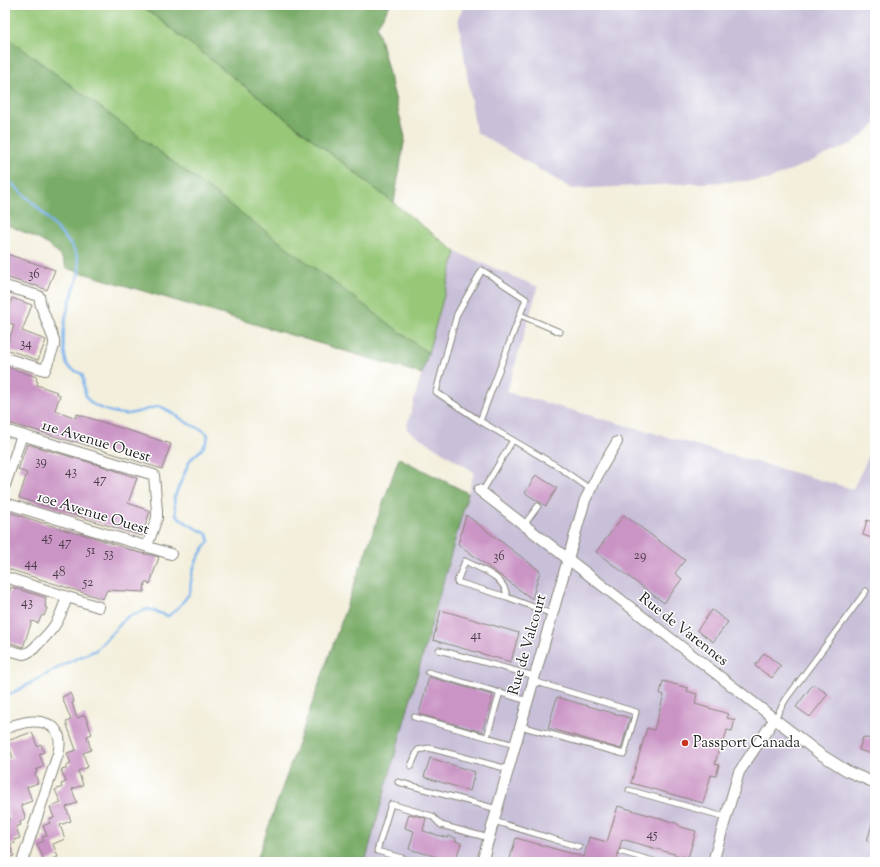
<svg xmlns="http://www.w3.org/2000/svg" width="880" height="867" font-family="'Sorts Mill Goudy',serif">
  <rect width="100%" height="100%" fill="#fff"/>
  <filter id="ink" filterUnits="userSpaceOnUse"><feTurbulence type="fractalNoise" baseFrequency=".025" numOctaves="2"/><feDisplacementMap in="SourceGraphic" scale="8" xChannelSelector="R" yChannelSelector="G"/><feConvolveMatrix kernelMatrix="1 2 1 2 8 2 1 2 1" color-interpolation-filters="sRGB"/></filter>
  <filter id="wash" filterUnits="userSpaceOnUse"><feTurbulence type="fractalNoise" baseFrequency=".012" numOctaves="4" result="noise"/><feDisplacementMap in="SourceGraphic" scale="16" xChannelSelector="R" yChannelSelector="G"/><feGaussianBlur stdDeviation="0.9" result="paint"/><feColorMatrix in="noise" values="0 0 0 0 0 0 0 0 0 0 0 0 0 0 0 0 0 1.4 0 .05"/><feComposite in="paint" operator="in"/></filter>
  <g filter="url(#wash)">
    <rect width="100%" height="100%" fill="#f3efdc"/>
    <path fill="#c8bfd8" d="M465,5H875V125L853,143L768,180L572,189L476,132L458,17Z
      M456,252L538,287L507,392L853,489L875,443V862H365L474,472L406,429Z"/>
    <path fill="#97c878" stroke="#5a724a" d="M14,5H141L456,252L428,353L5,36V18Z"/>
    <path fill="#79ac68" stroke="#4a6442" d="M141,5H390L377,26L405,137L394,203Z
      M5,36L428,353L422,374L66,268C61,245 25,233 5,224Z
      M399,458L468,493L365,862H256Z"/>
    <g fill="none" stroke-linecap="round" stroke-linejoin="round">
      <path stroke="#7cb3eb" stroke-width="2.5" d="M5,176C14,187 24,194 34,204C42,211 48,219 55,227C67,240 81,252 79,272C72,300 61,317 64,348C65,354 65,362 68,366C71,370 78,372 82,374C85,382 82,390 87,398C92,408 118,415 129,414C139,412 149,409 159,406C170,410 179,418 189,424C197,428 203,428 208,435L207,441L202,449L190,460L174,498L176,515L188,524L207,534L209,541C195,559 191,571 190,593C182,602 179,610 168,616L148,609L127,617L96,650L67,663L5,697"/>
    </g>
    <g id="blocks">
      <path fill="#ca94c5" d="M7,254L55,270L47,290L34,285V286L5,277V259Z
        M12,298L32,305L22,331L46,340L38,360L6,349L14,325L5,321Z
        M5,366L37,377L36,381L38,382L37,385L57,392L56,393L60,395L55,410L76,418L77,414L171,444L162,469L73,441V442L28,428V429L5,422Z
        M27,444L102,466L137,478L128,503L150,511L142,536L19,498L27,473L18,470Z
        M536,475L557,488L546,506L525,493Z
        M5,511L78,534V533L93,537L137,552L159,557L150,584L145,582L144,592L107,590L103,599L5,568Z
        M466,515L540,571L532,599L458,544Z
        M624,515L685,560L675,573L682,579L664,603L596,552Z
        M867,520L875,523V539L863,535Z
        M11,587L46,598L45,604H46L45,607L47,608L44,616L42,615L38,623L32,621L23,647L5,641V606Z
        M441,610L519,633L511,662L433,640Z
        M712,610L728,622L713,642L697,630Z
        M764,653L781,666L772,678L755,666Z
        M429,677L493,695L482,732L419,714Z
        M663,681L688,688L687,691L697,694L695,704L729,714L727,718L735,720L732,731L727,730L724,741H721L715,764L719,765L716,776L711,775L703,803L631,783L647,728L654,730L664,695L660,694Z
        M813,684L828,694L810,717L796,707Z
        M70,693L74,702L72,703L77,718L85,715L92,734L87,736L91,750L83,753L88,767L78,771L83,785L72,789L77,803L66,807L71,821L60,825L65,839L53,844L58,857L45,862L37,844L44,841L42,837L47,836L43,826L50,823L49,819L54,818L50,807L61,803L55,790L62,787L61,784L66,782L61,770L66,769V766L71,764L67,753L76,750L66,722L71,720L62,697Z
        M557,697L630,718L621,749L548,728Z
        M32,732L37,746L41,744L44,752L39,754L44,766L36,770L37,772L35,773L38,783L27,787L32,801L21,805L26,819L20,822L21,825L16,827L20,838L14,840L15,843L10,845L14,856L5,859V821L10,819L5,805V760L13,758L7,741Z
        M863,737L875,740V755L859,750Z
        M430,758L475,772L470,791L424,777Z
        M618,806L676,823L681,827L696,831L688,858L622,839L616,862H509L516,838L584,857L589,837L607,842Z
        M409,814L426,818L423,831L448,838V836L456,838L455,841L461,843L455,862L409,849L414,831L405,828Z
        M873,821L875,822V843L867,841Z"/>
    </g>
  </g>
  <g filter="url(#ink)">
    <use href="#blocks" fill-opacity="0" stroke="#88867c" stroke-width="1"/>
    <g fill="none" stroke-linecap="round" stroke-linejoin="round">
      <defs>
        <path id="service" d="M520,315L560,332
          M480,421L526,299L482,270L457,314L436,392L480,421L557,466L590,489
          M482,492L513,440
          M524,525L538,506
          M507,597C505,576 482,570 465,561L457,582L507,597L552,614
          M439,650L535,676
          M428,672L528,701
          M414,717L515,745
          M774,720L786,699L866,591
          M520,726L624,754L636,712L533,681
          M487,737L500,692
          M411,766L418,750L429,748L508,769
          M398,782L497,809
          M629,790L725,817
          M494,821L579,847
          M622,852L657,862
          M416,862L377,851L391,804L432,816L441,825L489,838"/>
        <path id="minor" d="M5,286L39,296L41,306L54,340V346L45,370L5,358
          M5,430L154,475L157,511V518L147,546
          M5,485L22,435
          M479,490L820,754L849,772L875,783
          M5,503L171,554
          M5,577L99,607
          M5,649L23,654C30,653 34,649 38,644C56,627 59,620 67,597
          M5,729C29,717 68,716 58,754L22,862
          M482,862L568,559L585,500L602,467L617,442
          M713,862L739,772L774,720"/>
      </defs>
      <use href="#service" stroke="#88867c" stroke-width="7"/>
      <use href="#minor" stroke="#88867c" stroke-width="12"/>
      <use href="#service" stroke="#fff" stroke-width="5"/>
      <use href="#minor" stroke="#fff" stroke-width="10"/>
    </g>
  </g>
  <circle fill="#c8321e" stroke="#fff" stroke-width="1.5" cx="685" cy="743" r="4"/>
  <g text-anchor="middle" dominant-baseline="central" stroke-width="3" stroke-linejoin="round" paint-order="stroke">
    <g font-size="13" fill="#483a46">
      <text x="34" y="275">36</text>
      <text x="26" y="344">34</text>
      <text x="41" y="462">39</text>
      <text x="71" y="472">43</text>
      <text x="100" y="480">47</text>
      <text x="47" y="538">45</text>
      <text x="65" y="543">47</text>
      <text x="91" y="551">51</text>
      <text x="109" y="554">53</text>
      <text x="640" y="556">29</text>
      <text x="499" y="557">36</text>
      <text x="31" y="564">44</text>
      <text x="59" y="573">48</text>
      <text x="88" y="583">52</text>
      <text x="27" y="603">43</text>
      <text x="476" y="636">41</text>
      <text x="652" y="835">45</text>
    </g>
    <g font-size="15" fill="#1c1c1c" stroke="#fff">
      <text transform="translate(96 442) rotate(17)">11e Avenue Ouest</text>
      <text transform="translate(93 514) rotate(17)">10e Avenue Ouest</text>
      <text transform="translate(683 630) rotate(38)">Rue de Varennes</text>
      <text transform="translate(528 645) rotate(-74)">Rue de Valcourt</text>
    </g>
    <g font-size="15" fill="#1c1c1c" stroke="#fff" text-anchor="start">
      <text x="693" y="743">Passport Canada</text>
    </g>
  </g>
  <rect width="880" height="867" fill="none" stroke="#fff" stroke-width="20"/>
</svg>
